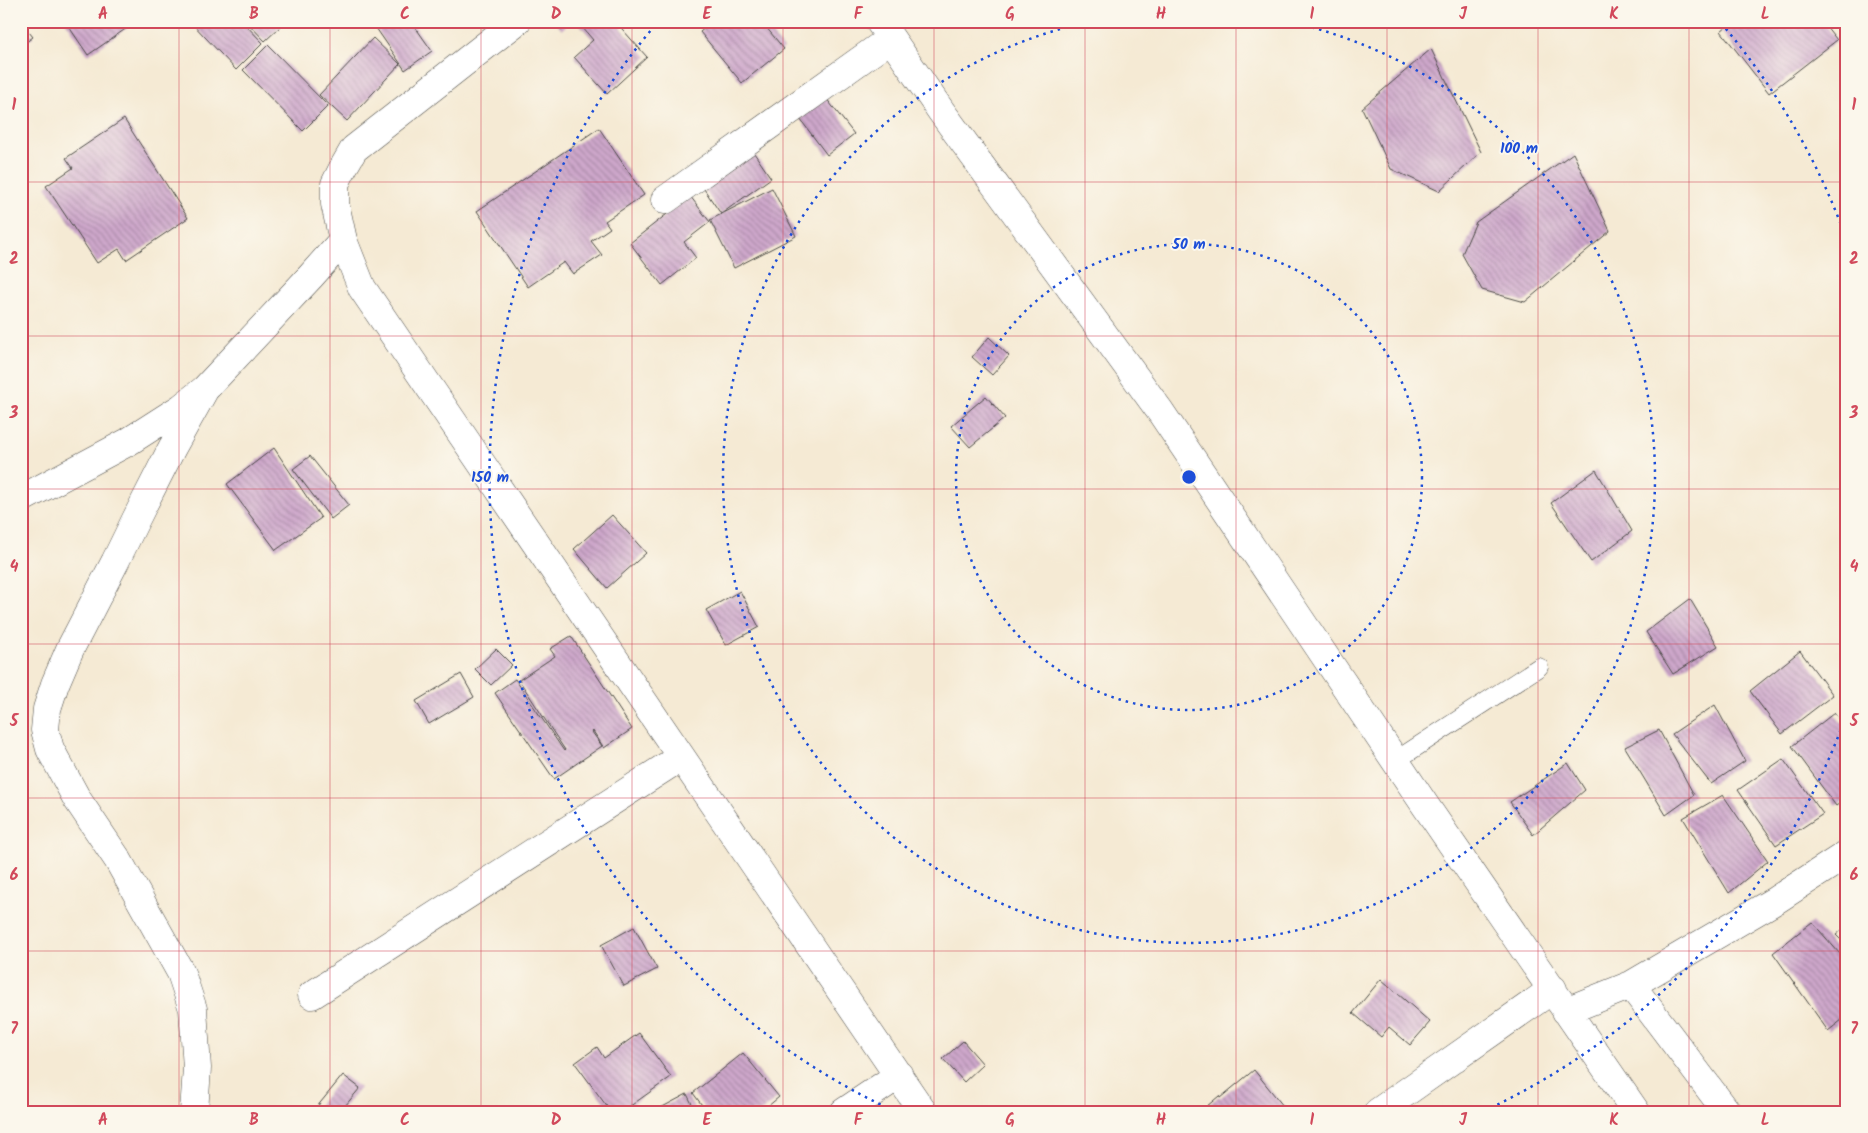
<svg xmlns="http://www.w3.org/2000/svg" width="1868" height="1133" font-family="Kalam,sans-serif">
  <defs>
    <pattern id="building-back-hatch" width="6" height="6" patternUnits="userSpaceOnUse" patternTransform="scale(1.25)"><rect width="6" height="6" fill="#cea7cb"/><path d="M-1 5l2 2M0 0l6 6M5-1l2 2" fill="none" stroke="#a788a5"/></pattern>
  </defs>
  <rect width="100%" height="100%" fill="#fbf7ec"/>
  <filter id="ink" filterUnits="userSpaceOnUse"><feTurbulence type="fractalNoise" baseFrequency=".02" numOctaves="2"/><feDisplacementMap in="SourceGraphic" scale="10" xChannelSelector="R" yChannelSelector="G"/><feConvolveMatrix kernelMatrix="1 2 1 2 8 2 1 2 1" color-interpolation-filters="sRGB"/></filter>
  <filter id="wash" filterUnits="userSpaceOnUse"><feTurbulence type="fractalNoise" baseFrequency=".0096" numOctaves="4" result="noise"/><feDisplacementMap in="SourceGraphic" scale="20" xChannelSelector="R" yChannelSelector="G"/><feGaussianBlur stdDeviation="1.12" result="paint"/><feColorMatrix in="noise" values="0 0 0 0 0 0 0 0 0 0 0 0 0 0 0 0 0 1.4 0 .05"/><feComposite in="paint" operator="in"/></filter>
  <g filter="url(#wash)">
    <rect width="100%" height="100%" fill="#f5ead4"/>
    <g id="blocks">
      <path fill="url(#building-back-hatch)" d="M65,21H137L88,55Z
        M190,21H242L263,43L236,70Z
        M246,21H275L280,27L265,41Z
        M379,21H411L432,51L405,70L374,25Z
        M554,21H570L562,30Z
        M577,21H615L647,57L607,94L574,57L593,40Z
        M694,21H704L697,26Z
        M713,21H761L784,49L742,83L700,32Z
        M1733,21H1822L1837,40L1769,93L1721,31Z
        M21,22L33,37L21,46Z
        M373,38L400,64L347,121L319,95Z
        M268,45L328,106L303,131L243,70Z
        M1431,49L1481,152L1439,191L1391,169L1362,108Z
        M826,98L854,134L827,155L800,119Z
        M124,119L188,218L126,260L119,249L97,263L46,186L73,168L66,158Z
        M599,128L644,195L605,221L610,228L591,241L602,255L573,274L564,262L528,287L477,211Z
        M754,153L771,178L721,214L704,189Z
        M1573,153L1610,231L1525,302L1482,290L1462,254L1476,222Z
        M772,188L796,236L734,268L710,220Z
        M690,196L710,222L684,242L696,258L662,285L630,243Z
        M989,337L1009,356L992,375L972,357Z
        M986,396L1005,418L970,447L951,426Z
        M274,448L321,518L276,550L227,484Z
        M310,456L349,505L331,519L293,469Z
        M1596,470L1632,531L1591,562L1551,503Z
        M612,515L646,553L607,588L574,549Z
        M740,591L759,627L726,645L706,610Z
        M1690,599L1718,646L1673,674L1646,632Z
        M571,636L632,729L604,748L593,731L592,732L602,746L554,779L495,693L515,679L564,751L565,750L519,680L555,656L550,649Z
        M496,649L512,665L491,685L475,669Z
        M1800,651L1833,695L1782,734L1750,691Z
        M461,674L474,697L429,724L416,701Z
        M1715,705L1745,761L1711,784L1672,734Z
        M1834,713L1847,730V798L1836,806L1792,746Z
        M1659,730L1694,795L1666,815L1625,747Z
        M1783,759L1823,814L1776,845L1738,790Z
        M1568,763L1585,790L1533,835L1510,802Z
        M1723,795L1768,861L1729,893L1683,818Z
        M1812,922L1847,962V1016L1828,1031L1773,953Z
        M1847,926V946L1836,935Z
        M634,927L657,969L624,986L601,945Z
        M1381,979L1430,1022L1410,1045L1389,1027L1381,1037L1353,1013Z
        M639,1033L671,1077L622,1112H611L575,1063L597,1047L604,1058Z
        M963,1041L983,1064L964,1082L943,1059Z
        M743,1053L779,1097L761,1112H707L693,1093Z
        M1254,1070L1288,1112H1200L1219,1096L1220,1098Z
        M343,1075L360,1088L340,1112H320L316,1108Z
        M687,1094L696,1112H653Z"/>
    </g>
  </g>
  <g filter="url(#ink)">
    <use href="#blocks" fill-opacity="0" stroke="#494844" stroke-width="1"/>
    <g fill="none" stroke-linecap="round" stroke-linejoin="round">
      <defs>
        <path id="service" d="M1395,761L1539,667"/>
        <path id="minor" d="M517,21L354,149L343,168L335,184V204L343,240L362,288L923,1112
          M879,21L941,111L1160,411L1425,805L1636,1112
          M665,200L890,39
          M21,499L128,442L181,408L205,389L311,276L343,240
          M1631,985L1727,1112
          M312,995L681,757
          M1566,1011L1631,985L1776,900L1847,854
          M194,1112L197,1068L193,1009L181,973L118,860L77,799L50,749L45,730L47,709L55,684L70,649L115,562L136,519L172,448L205,389
          M844,1112L899,1075
          M1378,1112L1553,989"/>
      </defs>
      <use href="#service" stroke="#494844" stroke-width="19"/>
      <use href="#minor" stroke="#494844" stroke-width="29"/>
      <use href="#service" stroke="#fff" stroke-width="18"/>
      <use href="#minor" stroke="#fff" stroke-width="28"/>
    </g>
  </g>
  <path fill="none" stroke="#d1495b" stroke-width="1" stroke-opacity="0.55" d="M179,21V1112M330,21V1112M481,21V1112M632,21V1112M783,21V1112M934,21V1112M1085,21V1112M1236,21V1112M1387,21V1112M1538,21V1112M1689,21V1112M21,182H1847M21,336H1847M21,489H1847M21,644H1847M21,798H1847M21,951H1847"/>
  <g fill="none" stroke="#1d4ed8" stroke-width="2.5" stroke-dasharray="2.5 5">
    <circle cx="1189" cy="477" r="233"/>
    <path d="M1290 22A466 466 0 1 1 1088 22"/>
    <path d="M1846 716A699 699 0 0 1 1484 1111M894 1111A699 699 0 0 1 657 23M1721 23A699 699 0 0 1 1846 238"/>
  </g>
  <circle cx="1189" cy="477" r="8" fill="#1d4ed8" stroke="#fbf7ec" stroke-width="2.5"/>
  <g font-size="15" text-anchor="middle" font-weight="bold" fill="#1d4ed8" stroke="#fbf7ec" stroke-width="4" stroke-linejoin="round" paint-order="stroke">
    <text x="1519" y="153">100 m</text>
    <text x="1189" y="249">50 m</text>
    <text x="490" y="482">150 m</text>
  </g>
  <rect width="1868" height="1133" fill="none" stroke="#fbf7ec" stroke-width="55"/>
  <rect x="28" y="28" width="1812" height="1078" fill="none" stroke="#d1495b" stroke-width="2"/>
  <g font-size="16" text-anchor="middle" font-weight="bold" fill="#d1495b">
    <text x="103" y="19">A</text>
    <text x="254" y="19">B</text>
    <text x="405" y="19">C</text>
    <text x="556" y="19">D</text>
    <text x="707" y="19">E</text>
    <text x="858" y="19">F</text>
    <text x="1010" y="19">G</text>
    <text x="1161" y="19">H</text>
    <text x="1312" y="19">I</text>
    <text x="1463" y="19">J</text>
    <text x="1614" y="19">K</text>
    <text x="1765" y="19">L</text>
    <text x="14" y="110">1</text>
    <text x="1854" y="110">1</text>
    <text x="14" y="264">2</text>
    <text x="1854" y="264">2</text>
    <text x="14" y="418">3</text>
    <text x="1854" y="418">3</text>
    <text x="14" y="572">4</text>
    <text x="1854" y="572">4</text>
    <text x="14" y="726">5</text>
    <text x="1854" y="726">5</text>
    <text x="14" y="880">6</text>
    <text x="1854" y="880">6</text>
    <text x="14" y="1034">7</text>
    <text x="1854" y="1034">7</text>
    <text x="103" y="1125">A</text>
    <text x="254" y="1125">B</text>
    <text x="405" y="1125">C</text>
    <text x="556" y="1125">D</text>
    <text x="707" y="1125">E</text>
    <text x="858" y="1125">F</text>
    <text x="1010" y="1125">G</text>
    <text x="1161" y="1125">H</text>
    <text x="1312" y="1125">I</text>
    <text x="1463" y="1125">J</text>
    <text x="1614" y="1125">K</text>
    <text x="1765" y="1125">L</text>
  </g>
</svg>
